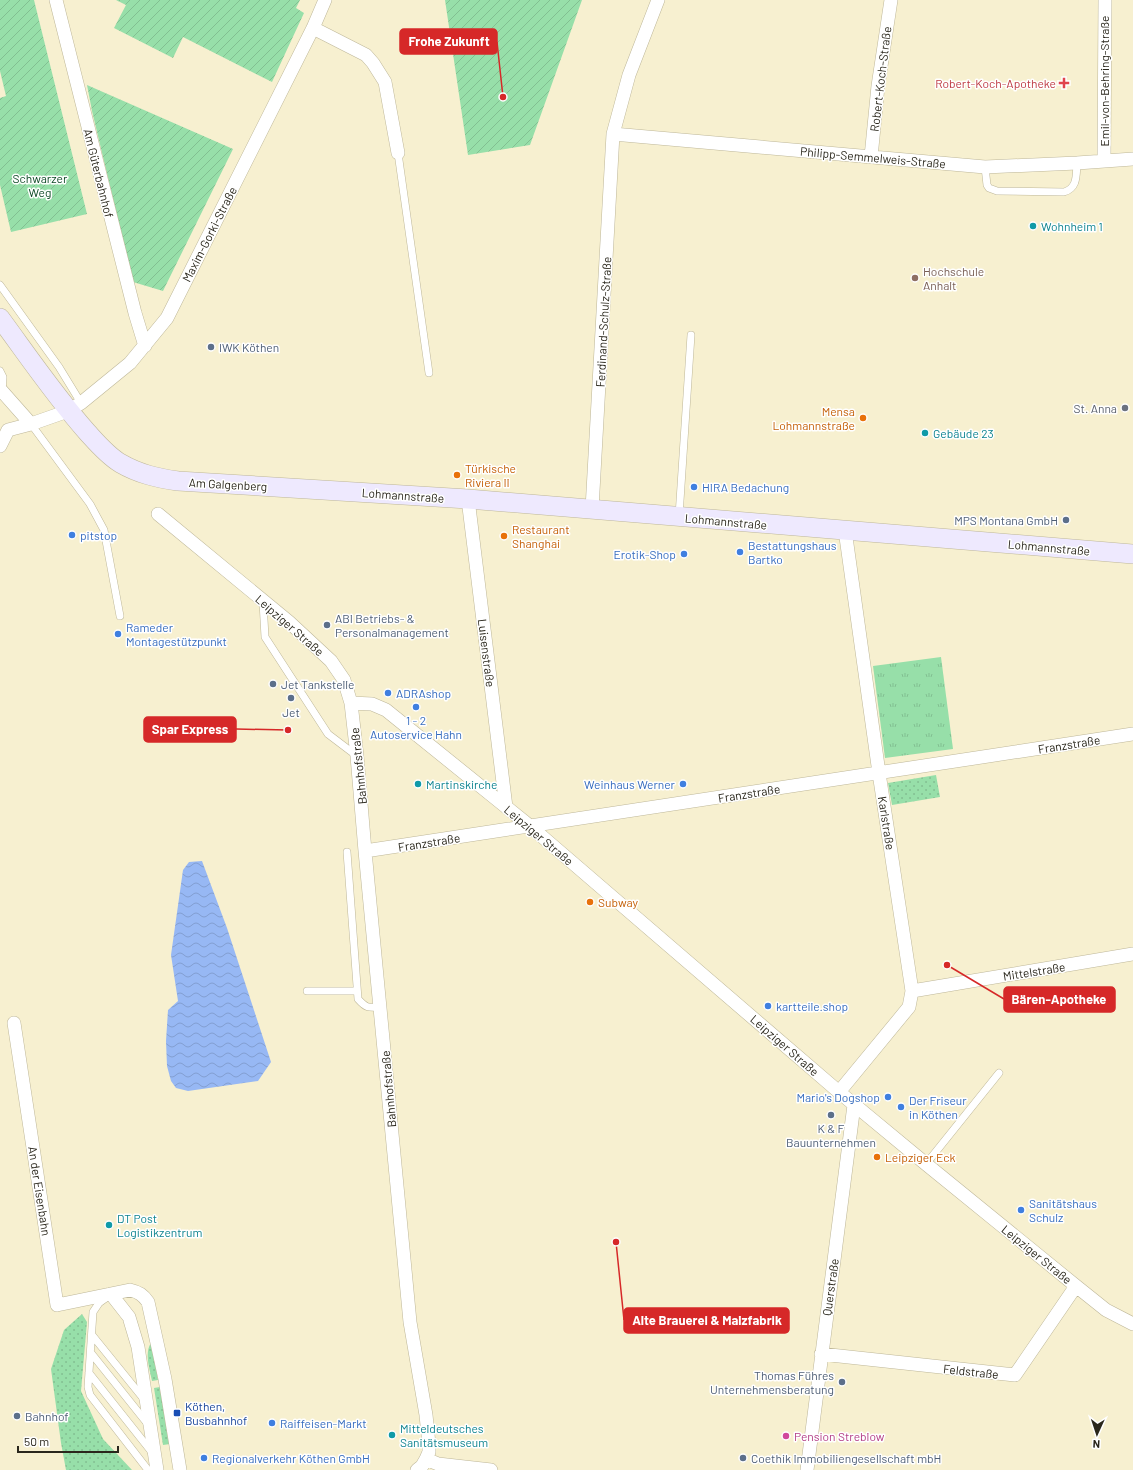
<svg xmlns="http://www.w3.org/2000/svg" width="1133" height="1470" font-family="Barlow,sans-serif">
  <defs>
    <pattern id="grass-dots" width="8" height="8" patternUnits="userSpaceOnUse"><rect width="8" height="8" fill="#97dfa9"/><path d="M2 2h.1M6 6h.1" fill="none" stroke="#82bf91" stroke-width="1.8" stroke-linecap="round"/></pattern>
    <pattern id="park-tufts" width="24" height="20" patternUnits="userSpaceOnUse"><rect width="24" height="20" fill="#97dfa9"/><path d="M3 7l-1-3M5 7V3M7 7l1-3M15 17l-1-3M17 17v-4M19 17l1-3" fill="none" stroke="#82bf91"/></pattern>
    <pattern id="garden-furrows" width="10" height="10" patternUnits="userSpaceOnUse"><rect width="10" height="10" fill="#97dfa9"/><path d="M-1 1l2-2M0 10L10 0M9 11l2-2" fill="none" stroke="#82bf91"/></pattern>
    <pattern id="water-waves" width="16" height="10" patternUnits="userSpaceOnUse"><rect width="16" height="10" fill="#97b8f4"/><path d="M0 5q4-4 8 0t8 0" fill="none" stroke="#829ed1"/></pattern>
  </defs>
  <rect width="100%" height="100%" fill="#f7f0d0"/>
  <path fill="url(#grass-dots)" d="M936,775L940,797L892,805L888,783Z
    M82,1314L87,1322L81,1391L103,1439L132,1470H66L61,1443L51,1369L64,1330Z
    M151,1343H153L158,1380L152,1381C150,1370 144,1353 151,1343Z
    M160,1387L170,1444L163,1445L154,1388Z"/>
  <path fill="url(#park-tufts)" d="M941,657L953,749L885,758L873,666Z"/>
  <path fill="url(#garden-furrows)" d="M0,0H34L87,214L11,232L0,185V98L6,96L0,71Z
    M116,0H300L296,8L304,13L272,82L183,37L173,58L114,28L126,5Z
    M445,0H582L530,145L468,155Z
    M87,85L233,149L163,291L133,282L92,111Z"/>
  <path fill="url(#water-waves)" d="M202,861L227,928L271,1062L258,1081L188,1091L176,1088L171,1081L167,1066L166,1041L168,1010L178,1001L171,955L183,870L189,862Z"/>
  <g fill="none" stroke-linecap="round" stroke-linejoin="round">
    <defs>
      <path id="service" d="M398,153L429,373
        M985,167L987,185L989,188L997,191L1064,192C1078,188 1076,175 1077,163
        M0,285L59,367L81,403
        M0,371L3,377L2,392
        M31,424L90,504L104,530L120,616
        M679,516L691,335
        M263,602L265,637L328,734L357,756
        M347,852L358,999C366,1008 368,1008 380,1007
        M307,991H357
        M926,1164L999,1073
        M106,1298L99,1303L93,1312L88,1387L90,1395L148,1470
        M92,1335L143,1398
        M91,1353L147,1423
        M89,1373L151,1451"/>
      <path id="minor" d="M56,0L135,313L145,346
        M313,28L366,55L373,63L385,82L398,153
        M613,134L985,167L1077,163L1133,159
        M871,157L878,86L891,0
        M1104,161L1105,0
        M0,389L31,424L68,411L81,403L130,363L167,318L313,28L325,0
        M0,446L8,430L31,424
        M468,499L506,807
        M592,509L613,134L629,75L658,0
        M158,514L289,622L331,661L344,680L351,703L357,756L365,851L410,1322L426,1415L429,1444V1452L426,1459L422,1466L417,1470
        M351,703L372,704L386,710L531,827L839,1092L926,1164L1076,1286L1106,1310L1133,1324
        M365,851L1133,734
        M912,991L1133,954
        M14,1023L57,1305L130,1290C139,1292 143,1295 148,1302L165,1379L180,1470
        M839,1092L909,1007L912,991L879,773L845,530
        M111,1294L129,1317L138,1347L157,1470
        M821,1354L1015,1375L1076,1286
        M426,1459L438,1464L491,1470
        M807,1470L854,1105"/>
      <path id="secondary" d="M0,318C28,356 55,396 87,432C97,443 107,455 120,463C139,474 157,478 178,481L468,499L1133,554"/>
    </defs>
    <use href="#service" stroke="#beb799" stroke-width="8"/>
    <use href="#minor" stroke="#beb799" stroke-width="14"/>
    <use href="#secondary" stroke="#beb799" stroke-width="20"/>
    <use href="#service" stroke="#fff" stroke-width="7"/>
    <use href="#minor" stroke="#fff" stroke-width="13"/>
    <use href="#secondary" stroke="#eee9fe" stroke-width="19"/>
  </g>
  <path fill="#e0444e" stroke="#fff" stroke-width="1.5" d="M1062 77h4v4h4v4h-4v4h-4v-4h-4v-4h4z"/>
  <g fill="#0f9aa8" stroke="#fff" stroke-width="1.5">
    <circle cx="1033" cy="226" r="4"/>
    <circle cx="925" cy="433" r="4"/>
    <circle cx="418" cy="784" r="4"/>
    <circle cx="109" cy="1225" r="4"/>
    <circle cx="392" cy="1435" r="4"/>
  </g>
  <circle fill="#8d6e63" stroke="#fff" stroke-width="1.5" cx="915" cy="278" r="4"/>
  <g fill="#5c6f8a" stroke="#fff" stroke-width="1.5">
    <circle cx="211" cy="347" r="4"/>
    <circle cx="1066" cy="520" r="4"/>
    <circle cx="327" cy="625" r="4"/>
    <circle cx="273" cy="684" r="4"/>
    <circle cx="291" cy="698" r="4"/>
    <circle cx="831" cy="1115" r="4"/>
    <circle cx="842" cy="1382" r="4"/>
    <circle cx="17" cy="1416" r="4"/>
    <circle cx="743" cy="1458" r="4"/>
  </g>
  <circle fill="#6b7280" stroke="#fff" stroke-width="1.5" cx="1125" cy="408" r="4"/>
  <g fill="#e8710a" stroke="#fff" stroke-width="1.5">
    <circle cx="863" cy="418" r="4"/>
    <circle cx="457" cy="475" r="4"/>
    <circle cx="504" cy="536" r="4"/>
    <circle cx="590" cy="902" r="4"/>
    <circle cx="877" cy="1157" r="4"/>
  </g>
  <g fill="#3f7fe0" stroke="#fff" stroke-width="1.5">
    <circle cx="694" cy="487" r="4"/>
    <circle cx="72" cy="535" r="4"/>
    <circle cx="740" cy="552" r="4"/>
    <circle cx="684" cy="554" r="4"/>
    <circle cx="118" cy="634" r="4"/>
    <circle cx="388" cy="693" r="4"/>
    <circle cx="416" cy="707" r="4"/>
    <circle cx="683" cy="784" r="4"/>
    <circle cx="768" cy="1006" r="4"/>
    <circle cx="888" cy="1097" r="4"/>
    <circle cx="901" cy="1107" r="4"/>
    <circle cx="1021" cy="1210" r="4"/>
    <circle cx="272" cy="1423" r="4"/>
    <circle cx="204" cy="1458" r="4"/>
  </g>
  <rect fill="#1a4fb4" stroke="#fff" stroke-width="1.5" x="173" y="1409" width="8" height="8" rx="2"/>
  <circle fill="#d1479c" stroke="#fff" stroke-width="1.5" cx="786" cy="1436" r="4"/>
  <g text-anchor="middle" dominant-baseline="central" stroke-width="3" stroke-linejoin="round" paint-order="stroke">
    <g font-size="12" fill="#2a271c" stroke="#fff">
      <text transform="translate(880 79) rotate(-83)">Robert-Koch-Straße</text>
      <text transform="translate(1104 81) rotate(-90)">Emil-von-Behring-Straße</text>
      <text transform="translate(873 157) rotate(5)">Philipp-Semmelweis-Straße</text>
      <text transform="translate(99 173) rotate(76)">Am Güterbahnhof</text>
      <text transform="translate(209 234) rotate(-63)">Maxim-Gorki-Straße</text>
      <text transform="translate(603 322) rotate(-87)">Ferdinand-Schulz-Straße</text>
      <text transform="translate(228 484) rotate(3)">Am Galgenberg</text>
      <text transform="translate(403 495) rotate(4)">Lohmannstraße</text>
      <text transform="translate(726 521) rotate(5)">Lohmannstraße</text>
      <text transform="translate(1049 547) rotate(5)">Lohmannstraße</text>
      <text transform="translate(290 625) rotate(41)">Leipziger Straße</text>
      <text transform="translate(487 653) rotate(83)">Luisenstraße</text>
      <text transform="translate(1069 744) rotate(-9)">Franzstraße</text>
      <text transform="translate(358 766) rotate(-96)">Bahnhofstraße</text>
      <text transform="translate(749 793) rotate(-9)">Franzstraße</text>
      <text transform="translate(887 823) rotate(81)">Karlstraße</text>
      <text transform="translate(539 835) rotate(40)">Leipziger Straße</text>
      <text transform="translate(429 842) rotate(-9)">Franzstraße</text>
      <text transform="translate(1034 971) rotate(-9)">Mittelstraße</text>
      <text transform="translate(785 1045) rotate(41)">Leipziger Straße</text>
      <text transform="translate(388 1089) rotate(-95)">Bahnhofstraße</text>
      <text transform="translate(40 1191) rotate(81)">An der Eisenbahn</text>
      <text transform="translate(1037 1254) rotate(39)">Leipziger Straße</text>
      <text transform="translate(830 1287) rotate(-82)">Querstraße</text>
      <text transform="translate(971 1371) rotate(6)">Feldstraße</text>
    </g>
    <g font-size="12" fill="#be3a42" stroke="#fff" text-anchor="end">
      <text x="1056" y="83">Robert-Koch-Apotheke</text>
    </g>
    <g font-size="12" fill="#0c4924" stroke="#fff">
      <text x="40" y="178">Schwarzer<tspan x="40" dy="14">Weg</tspan></text>
    </g>
    <g font-size="12" fill="#0d838f" stroke="#fff" text-anchor="start">
      <text x="1041" y="226">Wohnheim 1</text>
      <text x="933" y="433">Gebäude 23</text>
      <text x="426" y="784">Martinskirche</text>
      <text x="117" y="1218">DT Post<tspan x="117" dy="14">Logistikzentrum</tspan></text>
      <text x="400" y="1428">Mitteldeutsches<tspan x="400" dy="14">Sanitätsmuseum</tspan></text>
    </g>
    <g font-size="12" fill="#785e54" stroke="#fff" text-anchor="start">
      <text x="923" y="271">Hochschule<tspan x="923" dy="14">Anhalt</tspan></text>
    </g>
    <g font-size="12" fill="#4e5e75" stroke="#fff" text-anchor="start">
      <text x="219" y="347">IWK Köthen</text>
      <text x="1058" y="520" text-anchor="end">MPS Montana GmbH</text>
      <text x="335" y="618">ABI Betriebs- &amp;<tspan x="335" dy="14">Personalmanagement</tspan></text>
      <text x="281" y="684">Jet Tankstelle</text>
      <text x="291" y="712" text-anchor="middle">Jet</text>
      <text x="831" y="1128" text-anchor="middle">K &amp; F<tspan x="831" dy="14">Bauunternehmen</tspan></text>
      <text x="834" y="1375" text-anchor="end">Thomas Führes<tspan x="834" dy="14">Unternehmensberatung</tspan></text>
      <text x="25" y="1416">Bahnhof</text>
      <text x="751" y="1458">Coethik Immobiliengesellschaft mbH</text>
    </g>
    <g font-size="12" fill="#5b616d" stroke="#fff" text-anchor="end">
      <text x="1117" y="408">St. Anna</text>
    </g>
    <g font-size="12" fill="#c56008" stroke="#fff" text-anchor="start">
      <text x="855" y="411" text-anchor="end">Mensa<tspan x="855" dy="14">Lohmannstraße</tspan></text>
      <text x="465" y="468">Türkische<tspan x="465" dy="14">Riviera II</tspan></text>
      <text x="512" y="529">Restaurant<tspan x="512" dy="14">Shanghai</tspan></text>
      <text x="598" y="902">Subway</text>
      <text x="885" y="1157">Leipziger Eck</text>
    </g>
    <g font-size="12" fill="#366cbe" stroke="#fff" text-anchor="start">
      <text x="702" y="487">HIRA Bedachung</text>
      <text x="80" y="535">pitstop</text>
      <text x="748" y="545">Bestattungshaus<tspan x="748" dy="14">Bartko</tspan></text>
      <text x="676" y="554" text-anchor="end">Erotik-Shop</text>
      <text x="126" y="627">Rameder<tspan x="126" dy="14">Montagestützpunkt</tspan></text>
      <text x="396" y="693">ADRAshop</text>
      <text x="416" y="720" text-anchor="middle">1 - 2<tspan x="416" dy="14">Autoservice Hahn</tspan></text>
      <text x="675" y="784" text-anchor="end">Weinhaus Werner</text>
      <text x="776" y="1006">kartteile.shop</text>
      <text x="880" y="1097" text-anchor="end">Mario's Dogshop</text>
      <text x="909" y="1100">Der Friseur<tspan x="909" dy="14">in Köthen</tspan></text>
      <text x="1029" y="1203">Sanitätshaus<tspan x="1029" dy="14">Schulz</tspan></text>
      <text x="280" y="1423">Raiffeisen-Markt</text>
      <text x="212" y="1458">Regionalverkehr Köthen GmbH</text>
    </g>
    <g font-size="12" fill="#164399" stroke="#fff" text-anchor="start">
      <text x="185" y="1406">Köthen,<tspan x="185" dy="14">Busbahnhof</tspan></text>
    </g>
    <g font-size="12" fill="#b23c85" stroke="#fff" text-anchor="start">
      <text x="794" y="1436">Pension Streblow</text>
    </g>
  </g>
  <path fill="none" stroke="#d62828" stroke-width="1.5" d="M503 97L497 42M288 730L236 729M947 965L1004 999M616 1242L624 1320"/>
  <g fill="#d62828" stroke="#fff" stroke-width="1.5">
    <circle cx="503" cy="97" r="4"/>
    <circle cx="288" cy="730" r="4"/>
    <circle cx="947" cy="965" r="4"/>
    <circle cx="616" cy="1242" r="4"/>
  </g>
  <g fill="#d62828" stroke="#d62828" stroke-width="1.5">
    <rect x="400" y="29" width="97" height="25" rx="4"/>
    <rect x="144" y="717" width="92" height="25" rx="4"/>
    <rect x="1004" y="987" width="111" height="25" rx="4"/>
    <rect x="624" y="1308" width="165" height="25" rx="4"/>
  </g>
  <g font-size="13" text-anchor="middle" font-weight="bold" fill="#fff">
    <text x="449" y="46">Frohe Zukunft</text>
    <text x="190" y="734">Spar Express</text>
    <text x="1059" y="1004">Bären-Apotheke</text>
    <text x="707" y="1325">Alte Brauerei &amp; Malzfabrik</text>
  </g>
  <g transform="translate(1097 1434) rotate(183)" stroke="#ffffff" stroke-width="3" paint-order="stroke">
  <path d="M0-3L7 15L0 10L-7 15Z" fill="#2a271c"/>
  <text y="-6" font-size="11" font-weight="bold" text-anchor="middle" fill="#2a271c">N</text>
  </g>
  <path d="M18 1446v6h100v-6" fill="none" stroke="#2a271c" stroke-width="2"/>
  <text x="24" y="1446" font-size="12" fill="#2a271c" stroke="#ffffff" stroke-width="3" paint-order="stroke">50 m</text>
</svg>
